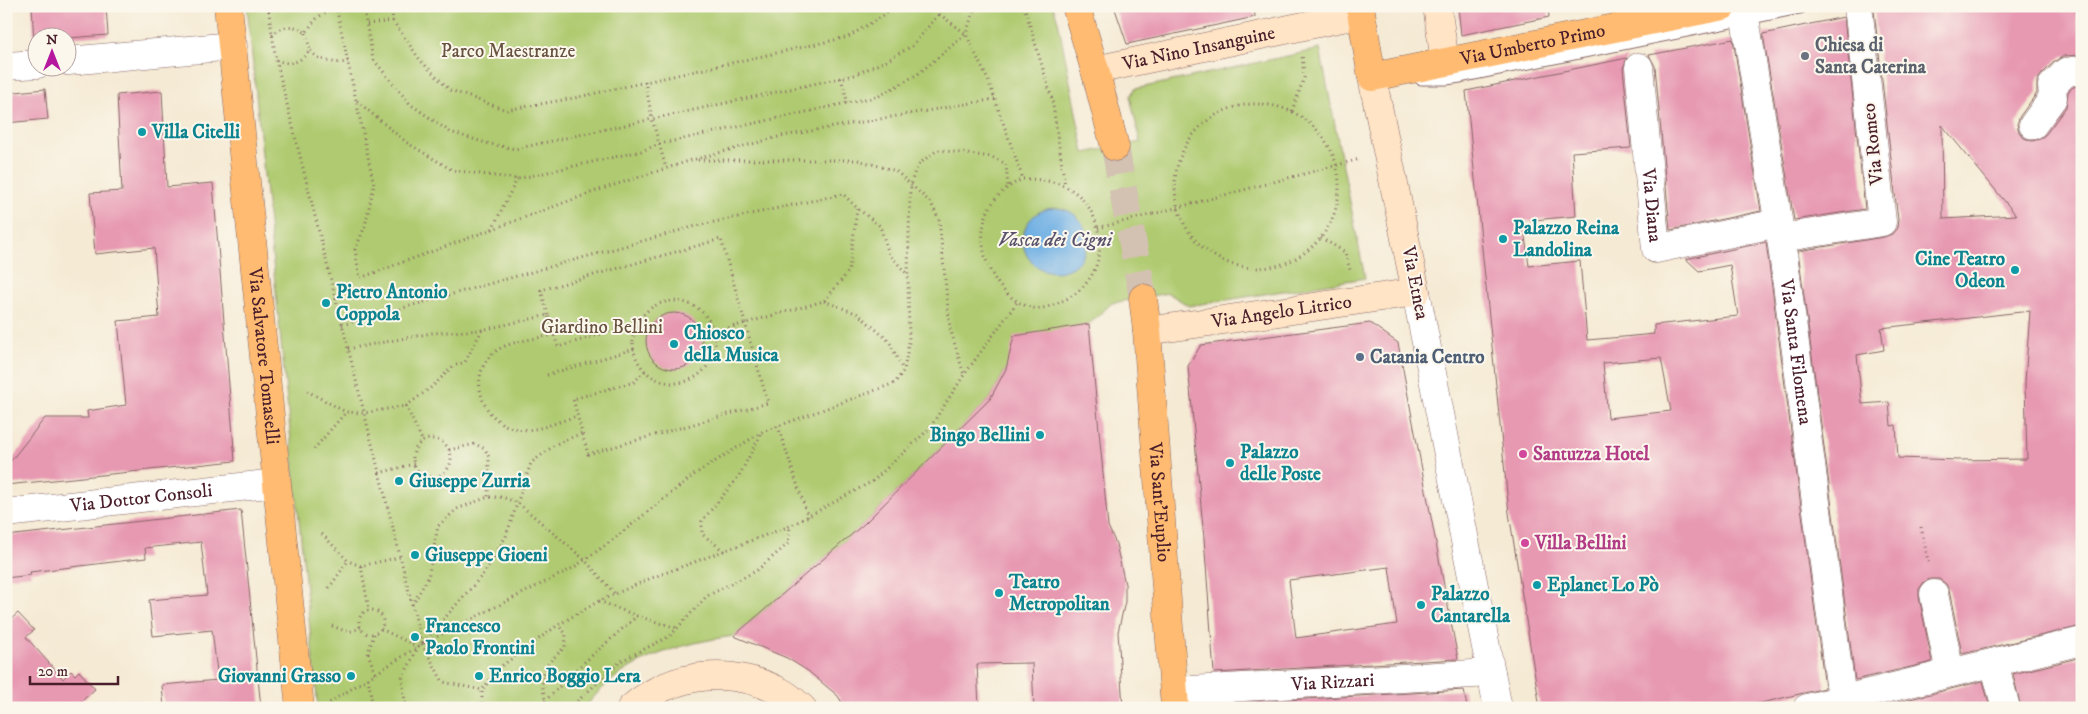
<svg xmlns="http://www.w3.org/2000/svg" width="2088" height="714" font-family="'IM FELL DW Pica',serif">
  <rect width="100%" height="100%" fill="#fbf7ec"/>
  <filter id="ink" filterUnits="userSpaceOnUse"><feTurbulence type="fractalNoise" baseFrequency=".02" numOctaves="2"/><feDisplacementMap in="SourceGraphic" scale="10" xChannelSelector="R" yChannelSelector="G"/><feConvolveMatrix kernelMatrix="1 2 1 2 8 2 1 2 1" color-interpolation-filters="sRGB"/></filter>
  <filter id="wash" filterUnits="userSpaceOnUse"><feTurbulence type="fractalNoise" baseFrequency=".0096" numOctaves="4" result="noise"/><feDisplacementMap in="SourceGraphic" scale="20" xChannelSelector="R" yChannelSelector="G"/><feGaussianBlur stdDeviation="1.12" result="paint"/><feColorMatrix in="noise" values="0 0 0 0 0 0 0 0 0 0 0 0 0 0 0 0 0 1.4 0 .05"/><feComposite in="paint" operator="in"/></filter>
  <g filter="url(#wash)">
    <rect width="100%" height="100%" fill="#f5ead4"/>
    <path fill="#afca70" stroke="#7c744e" d="M247,6H1053L1058,21L1084,153L1140,142L1130,96L1135,89L1320,49L1365,278L1189,306L1168,293L1112,303L1089,324L1006,369L990,399L865,523L734,636C680,643 618,661 585,708H318Z"/>
    <path fill="#71b0e4" stroke="#5e6888" d="M1023 240a32 32 0 1 1 64 0a32 32 0 1 1-64 0Z"/>
    <g id="blocks">
      <path fill="#e799b2" fill-rule="evenodd" d="M32,6H106L108,35L68,38H38V41L34,42Z
        M1114,6H1254L1255,17L1127,44Z
        M1458,6H1548L1549,17L1461,35Z
        M1890,6H2075L2082,44V55L2064,56L2055,61L2041,75L2037,81V93L2020,116L2017,124L2019,132L2024,138L2032,141L2040,139L2046,134L2066,107L2068,92L2073,87L2082,86V626L1962,654L1949,590L1946,584L1939,579H1930L1924,582L1919,589V597L1932,662L1855,680L1798,251L1884,237L1892,234L1897,228L1898,220L1874,10ZM1942,125L2016,215L1943,219ZM2030,311L2025,382L2027,459L1958,460L1898,458L1896,425L1891,426L1889,402L1862,404L1857,355L1884,350L1881,328Z
        M1844,17L1865,209L1794,220L1763,34Z
        M1733,39L1761,211L1670,230L1655,66L1649,55Z
        M1627,58L1623,68L1631,148L1572,152L1576,216L1523,221L1529,266L1580,261L1587,340L1623,337L1654,334V325L1738,316L1730,265L1699,271L1686,259L1766,242L1825,688L1740,708H1540L1509,513L1466,91ZM1661,358L1671,411L1608,418L1603,363Z
        M45,89L48,119L6,123V93Z
        M162,91L167,187L213,183L235,461L6,485V467L45,418H88L87,411L126,405L118,321L159,317L154,248L95,254L90,193L122,191L117,95Z
        M646 341a28 28 0 1 1 56 0a28 28 0 1 1-56 0Z
        M1370,323L1398,343L1458,659L1214,673L1204,538L1188,366L1201,345ZM1389,567L1397,624L1296,638L1289,580Z
        M1089,324L1108,526L1116,544L1125,584V602L1118,632L1123,708H1034L1032,663L977,664L979,708H845L838,696L808,671L787,658L734,636L865,523L990,399L1006,369L1014,336Z
        M241,510L261,708H217L216,704L164,708L162,685L218,680L212,630L153,636L149,600L207,595L201,542L145,548L146,558L30,572L31,575L6,578V536Z
        M18,613L34,630L26,637L63,679L71,671L75,675L79,671L95,689L74,708H6V616L10,620Z
        M2082,657V708H2021L2013,674Z
        M1983,681L1990,708H1874Z
        M1464,690L1467,708H1216V704Z"/>
    </g>
  </g>
  <g filter="url(#ink)">
    <use href="#blocks" fill-opacity="0" stroke="#866666" stroke-width="1"/>
    <g fill="none" stroke-linecap="round" stroke-linejoin="round">
      <path stroke="#d3c1b2" stroke-width="28" stroke-dasharray="28 14" stroke-linecap="butt" d="M1115,147L1143,298"/>
      <defs>
        <path id="lane" d="M1421,77H1446L1460,75L1800,6"/>
        <g id="street">
          <path id="s1" d="M1743,6L1781,238L1842,699"/>
          <path d="M68,61L233,46"/>
          <path d="M6,66L38,64"/>
          <path id="s2" d="M1639,67L1656,249L1778,223"/>
          <path d="M2033,125L2053,98L2052,86L2066,72L2082,70"/>
          <path d="M1781,238L1882,222L1858,6"/>
          <path d="M1416,292L1498,708"/>
          <path id="s3" d="M6,513L276,483"/>
          <path d="M1934,594L1950,673"/>
          <path d="M1994,663L2006,708"/>
          <path id="s4" d="M1174,691L1491,673"/>
          <path d="M1807,708L2082,641"/>
        </g>
        <g id="secondary">
          <path d="M1437,6L1445,62"/>
          <path id="s5" d="M1095,70L1361,14"/>
          <path id="s6" d="M1147,331L1416,292L1372,77"/>
          <path d="M631,708C674,672 731,666 781,692C789,696 795,702 802,708"/>
        </g>
        <g id="primary">
          <path id="s7" d="M228,6L300,708"/>
          <path d="M1076,6L1095,70L1115,147"/>
          <path id="s8" d="M1360,6L1372,77L1723,6"/>
          <path id="s9" d="M1143,298L1147,331L1175,708"/>
        </g>
      </defs>
      <use href="#lane" stroke="#866666" stroke-width="17"/>
      <use href="#street" stroke="#866666" stroke-width="29"/>
      <use href="#secondary" stroke="#866666" stroke-width="29"/>
      <use href="#primary" stroke="#866666" stroke-width="29"/>
      <path stroke="#866666" stroke-width="3" stroke-dasharray="1 4" stroke-linecap="butt" d="M268,6L276,60L422,644L329,703
        M336,6L374,185L365,226L355,250L360,278L596,191L692,160L782,136L995,99
        M363,6L373,59L410,104L450,132L486,143L515,149L854,75L886,61L912,46L939,14
        M391,6L393,21L420,60L450,90L506,110L574,98L848,37L884,15L892,6
        M944,6L939,14L966,34L988,80L1023,179
        M1024,6L1052,99L1065,186
        M367,24L393,21
        M306,33L310,50
        M272,35C284,25 293,23 306,33C313,21 322,11 336,9
        M276,60C291,66 301,62 310,50C317,61 336,64 348,62
        M841,78L848,104
        M645,81L652,119L666,168
        M357,101L406,142L452,170L517,179L641,151L660,144L879,96L918,74L966,34L975,6
        M1175 186a82 82 0 1 1 164 0a82 82 0 1 1-164 0Z
        M1292,111L1304,78L1302,54
        M698,160H858L896,171L931,203L939,220L950,328L964,375
        M1023,179C1037,179 1050,180 1064,186C1093,198 1107,238 1096,266C1090,282 1077,295 1062,301C1054,305 1042,310 1033,308C993,298 971,245 989,209C997,194 1008,186 1023,179Z
        M1153,214L1360,159
        M492,229L517,179
        M1321,238L1345,252L1351,273
        M633 342a41 41 0 1 1 82 0a41 41 0 1 1-82 0Z
        M824,301L858,314L889,341L903,370
        M548,315L541,290L721,239L768,403L588,454L582,433
        M342,325L696,226L843,194L857,208L880,226L889,254L907,274
        M714,332L824,301L849,271L857,209
        M554,335C539,338 520,340 505,346C464,363 476,421 517,429C536,433 559,421 577,416
        M348,349L432,333L482,330
        M645,371L634,382L573,399L582,433L556,444L531,463L506,536L485,572L422,644L573,568L610,542L695,474L762,432L895,383L904,370L909,342L908,274L910,194C913,168 917,164 938,150L992,157L1006,164L1008,186
        M547,375L634,349
        M307,391L346,412L363,413L406,406L433,386L453,366L465,362L482,330L548,315L558,347L618,329L634,333
        M406,406L423,442
        M778,426L808,517
        M413 458a19 19 0 1 1 38 0a19 19 0 1 1-38 0Z
        M314,449L346,412
        M449,450L475,444L485,449L489,457L488,497
        M379,473L414,464
        M1921,527L1929,566
        M322,534L348,561L361,566L400,557
        M724,551L702,534V521L739,476L762,432
        M361,566L369,610
        M329,588L348,561
        M599,601L637,616L677,628
        M412,605L428,578L438,526L457,509L488,497H502L518,503L585,560L614,593
        M359 622a12 12 0 1 1 24 0a12 12 0 1 1-24 0Z
        M332,626L348,632L361,628
        M381,629L418,647L402,679L406,708
        M374,634L368,653L375,673
        M422,644L443,682L482,690
        M368,678L373,708
        M545,701L580,666L637,616
        M482,708V690L500,667L558,625L599,601L649,579L790,526L873,481L929,429L964,375L1018,301
        M547,708C539,674 540,670 565,647L566,634L558,625
        M570,708L621,661L670,636L707,596L756,571L788,544L790,526"/>
      <use href="#lane" stroke="#fff" stroke-width="15"/>
      <use href="#street" stroke="#fff" stroke-width="28"/>
      <use href="#secondary" stroke="#ffe4c6" stroke-width="28"/>
      <use href="#primary" stroke="#ffbb71" stroke-width="28"/>
      <path stroke="#866666" stroke-width="3" stroke-dasharray="1 4" stroke-linecap="butt" d="M1098,228L1153,214"/>
    </g>
  </g>
  <circle fill="#6b7280" stroke="#fbf7ec" stroke-width="2" cx="1805" cy="56" r="5"/>
  <g fill="#0f9aa8" stroke="#fbf7ec" stroke-width="2">
    <circle cx="142" cy="132" r="5"/>
    <circle cx="1503" cy="239" r="5"/>
    <circle cx="2015" cy="270" r="5"/>
    <circle cx="326" cy="303" r="5"/>
    <circle cx="674" cy="344" r="5"/>
    <circle cx="1040" cy="435" r="5"/>
    <circle cx="1230" cy="463" r="5"/>
    <circle cx="399" cy="481" r="5"/>
    <circle cx="415" cy="555" r="5"/>
    <circle cx="1537" cy="585" r="5"/>
    <circle cx="999" cy="593" r="5"/>
    <circle cx="1421" cy="605" r="5"/>
    <circle cx="415" cy="637" r="5"/>
    <circle cx="351" cy="676" r="5"/>
    <circle cx="479" cy="676" r="5"/>
  </g>
  <circle fill="#5c6f8a" stroke="#fbf7ec" stroke-width="2" cx="1360" cy="357" r="5"/>
  <g fill="#d1479c" stroke="#fbf7ec" stroke-width="2">
    <circle cx="1523" cy="454" r="5"/>
    <circle cx="1525" cy="543" r="5"/>
  </g>
  <g text-anchor="middle" dominant-baseline="central" stroke-width="4" stroke-linejoin="round" paint-order="stroke">
    <g font-size="19" fill="#4a1f2b" stroke="#fbf7ec">
      <text stroke="none"><textPath href="#s8" startOffset="236">Via Umberto Primo</textPath></text>
      <text stroke="none"><textPath href="#s5" startOffset="106">Via Nino Insanguine</textPath></text>
      <text transform="translate(1873 144) rotate(-96)">Via Romeo</text>
      <text stroke="none"><textPath href="#s2" startOffset="139">Via Diana</textPath></text>
      <text transform="translate(1415 283) rotate(79)">Via Etnea</text>
      <text stroke="none"><textPath href="#s6" startOffset="136">Via Angelo Litrico</textPath></text>
      <text stroke="none"><textPath href="#s1" startOffset="350">Via Santa Filomena</textPath></text>
      <text stroke="none"><textPath href="#s7" startOffset="352">Via Salvatore Tomaselli</textPath></text>
      <text stroke="none"><textPath href="#s3" startOffset="136">Via Dottor Consoli</textPath></text>
      <text stroke="none"><textPath href="#s9" startOffset="205">Via Sant'Euplio</textPath></text>
      <text stroke="none"><textPath href="#s4" startOffset="159">Via Rizzari</textPath></text>
    </g>
    <g font-size="19" font-weight="bold" fill="#5b616d" stroke="#fbf7ec" text-anchor="start">
      <text x="1815" y="45">Chiesa di<tspan x="1815" dy="22">Santa Caterina</tspan></text>
    </g>
    <g font-size="19" fill="#685240" stroke="#fbf7ec">
      <text x="508" y="51">Parco Maestranze</text>
      <text x="602" y="327">Giardino Bellini</text>
    </g>
    <g font-size="19" font-weight="bold" fill="#0d838f" stroke="#fbf7ec" text-anchor="start">
      <text x="152" y="132">Villa Citelli</text>
      <text x="1513" y="228">Palazzo Reina<tspan x="1513" dy="22">Landolina</tspan></text>
      <text x="2005" y="259" text-anchor="end">Cine Teatro<tspan x="2005" dy="22">Odeon</tspan></text>
      <text x="336" y="292">Pietro Antonio<tspan x="336" dy="22">Coppola</tspan></text>
      <text x="684" y="333">Chiosco<tspan x="684" dy="22">della Musica</tspan></text>
      <text x="1030" y="435" text-anchor="end">Bingo Bellini</text>
      <text x="1240" y="452">Palazzo<tspan x="1240" dy="22">delle Poste</tspan></text>
      <text x="409" y="481">Giuseppe Zurria</text>
      <text x="425" y="555">Giuseppe Gioeni</text>
      <text x="1009" y="582">Teatro<tspan x="1009" dy="22">Metropolitan</tspan></text>
      <text x="1547" y="585">Eplanet Lo Pò</text>
      <text x="1431" y="594">Palazzo<tspan x="1431" dy="22">Cantarella</tspan></text>
      <text x="425" y="626">Francesco<tspan x="425" dy="22">Paolo Frontini</tspan></text>
      <text x="341" y="676" text-anchor="end">Giovanni Grasso</text>
      <text x="489" y="676">Enrico Boggio Lera</text>
    </g>
    <g font-size="19" font-weight="bold" fill="#4e5e75" stroke="#fbf7ec" text-anchor="start">
      <text x="1370" y="357">Catania Centro</text>
    </g>
    <g font-size="19" font-weight="bold" fill="#b23c85" stroke="#fbf7ec" text-anchor="start">
      <text x="1533" y="454">Santuzza Hotel</text>
      <text x="1535" y="543">Villa Bellini</text>
    </g>
    <g font-size="20" font-style="italic" fill="#58526c" stroke="#fbf7ec">
      <text x="1055" y="240">Vasca dei Cigni</text>
    </g>
  </g>
  <rect width="2088" height="714" fill="none" stroke="#fbf7ec" stroke-width="25"/>
  <g transform="translate(52 52)"><circle r="24" fill="#fbf7ec" stroke="#b4a19f"/>
  <path d="M0-4L9 19L0 12L-9 19Z" fill="#b5179e"/>
  <text y="-8" font-size="14" font-weight="bold" text-anchor="middle" fill="#4a1f2b">N</text>
  </g>
  <path d="M30 676v8h88v-8" fill="none" stroke="#4a1f2b" stroke-width="2.5"/>
  <text x="38" y="676" font-size="15" fill="#4a1f2b" stroke="#fbf7ec" stroke-width="4" paint-order="stroke">20 m</text>
</svg>
